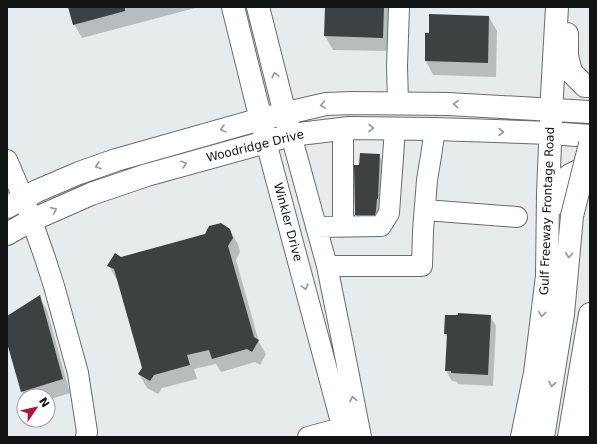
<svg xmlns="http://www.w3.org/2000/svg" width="597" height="444" font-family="'DejaVu Sans',sans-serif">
  <rect width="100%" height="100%" fill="#e8ebec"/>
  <path fill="#0003" d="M69,7H199L82,38L74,24Z
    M326,7H391L390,51L333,50L325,36Z
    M489,17L497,31L496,77L433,75L426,61V34Z
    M379,155L385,166L382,223L362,225L356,215L360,166Z
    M229,229L238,244L240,252L236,260L259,342L266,354L260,365L255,362L221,372L216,364L194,369L197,379L162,388L158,394L147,388L139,374L143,368L118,280H117L109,266L121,258Z
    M39,297L47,310L70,393L48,400V396H25L22,391L7,340V317Z
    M490,316L496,326L493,386L458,384L457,382L452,381L446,371L448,339L445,333Z"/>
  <path fill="#3e4142" d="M68,7H125V11L73,25Z
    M325,7H384L383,38L324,36Z
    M429,14L489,16L488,63L425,61V33H429Z
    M360,153L380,154L378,199H377L376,211L375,215H355L354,165H359Z
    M221,223L230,229L233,238L228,246L254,337L259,340L252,352L247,349L212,359L209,350L187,355L190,365L154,375L150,381L138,374L142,368L114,269L107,266L115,253L121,257L205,234L209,226Z
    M40,295L63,379L21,392L7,343V316Z
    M458,313L491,315L488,375L451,373V371H445L447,334H444L445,315H458Z"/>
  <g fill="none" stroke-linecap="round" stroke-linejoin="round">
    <defs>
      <path id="minor" d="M398,103L397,66L399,7
        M343,129V227
        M291,135L327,266L343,345L361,437
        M266,142L345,437
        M7,160L27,207L45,258L54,286L78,373L87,432L86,437
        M425,210L517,217
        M316,227L381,226L389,213L395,129
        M327,266H422L423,231L427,180L431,156L435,129
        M308,437L356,424"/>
      <path id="major" d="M233,7L264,132
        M258,7L288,126
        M567,34V56L571,72L585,86H590
        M552,206L556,192L562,181L570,175L580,170H590
        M7,207L37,191L79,173L116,160L261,119L326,104L352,103L448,104L590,112
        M7,234L32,220L91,194L147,175L291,135L349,128L435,129L550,133L590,136
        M522,437L535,373L547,276L548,194L552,95L557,7"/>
      <path id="highway" d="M543,437L563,314L572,216
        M569,437L590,314
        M586,437L587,398"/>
    </defs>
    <use href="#minor" stroke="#696c6d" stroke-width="22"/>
    <use href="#major" stroke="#696c6d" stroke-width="24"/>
    <use href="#highway" stroke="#696c6d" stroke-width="24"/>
    <use href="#minor" stroke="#fff" stroke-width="20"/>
    <use href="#major" stroke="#fff" stroke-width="22"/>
    <use href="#highway" stroke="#fff" stroke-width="22"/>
    <defs>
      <path id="highway-bridge" d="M572,216L590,144"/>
    </defs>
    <use href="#highway-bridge" stroke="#696c6d" stroke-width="24" stroke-linecap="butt"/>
    <use href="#highway-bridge" stroke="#fff" stroke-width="22"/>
  </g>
  <defs><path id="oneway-chevron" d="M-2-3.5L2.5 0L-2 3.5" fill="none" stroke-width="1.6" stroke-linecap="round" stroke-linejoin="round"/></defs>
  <g stroke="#949595">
    <use href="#oneway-chevron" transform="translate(275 75) rotate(-104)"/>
    <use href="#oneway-chevron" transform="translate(456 104) rotate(-177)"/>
    <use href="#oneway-chevron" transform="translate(323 105) rotate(170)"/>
    <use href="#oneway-chevron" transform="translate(371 128) rotate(1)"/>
    <use href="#oneway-chevron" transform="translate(223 129) rotate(165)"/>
    <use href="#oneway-chevron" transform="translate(501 132) rotate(2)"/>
    <use href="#oneway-chevron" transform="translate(184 164) rotate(-16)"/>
    <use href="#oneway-chevron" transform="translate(98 166) rotate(161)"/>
    <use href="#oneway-chevron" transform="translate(54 210) rotate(-24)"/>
    <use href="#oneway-chevron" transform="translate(569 255) rotate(95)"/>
    <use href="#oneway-chevron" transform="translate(305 287) rotate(75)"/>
    <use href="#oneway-chevron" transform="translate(542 314) rotate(97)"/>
    <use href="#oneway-chevron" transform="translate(552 384) rotate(100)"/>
    <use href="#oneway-chevron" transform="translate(353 399) rotate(-101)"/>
  </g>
  <g text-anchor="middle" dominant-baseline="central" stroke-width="4" stroke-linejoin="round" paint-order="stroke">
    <g font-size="12" fill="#121313" stroke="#fff">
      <text transform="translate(255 146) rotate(-14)">Woodridge Drive</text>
      <text transform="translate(547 211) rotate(-88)">Gulf Freeway Frontage Road</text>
      <text transform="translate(288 222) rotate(75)">Winkler Drive</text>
    </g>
  </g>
  <rect width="597" height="444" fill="none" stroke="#121313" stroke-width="16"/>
  <g transform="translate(36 408) rotate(56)"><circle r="19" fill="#ffffff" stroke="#a0a1a1"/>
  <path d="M0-3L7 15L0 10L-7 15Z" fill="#aa1543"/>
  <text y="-6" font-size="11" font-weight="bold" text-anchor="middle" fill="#121313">N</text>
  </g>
</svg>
